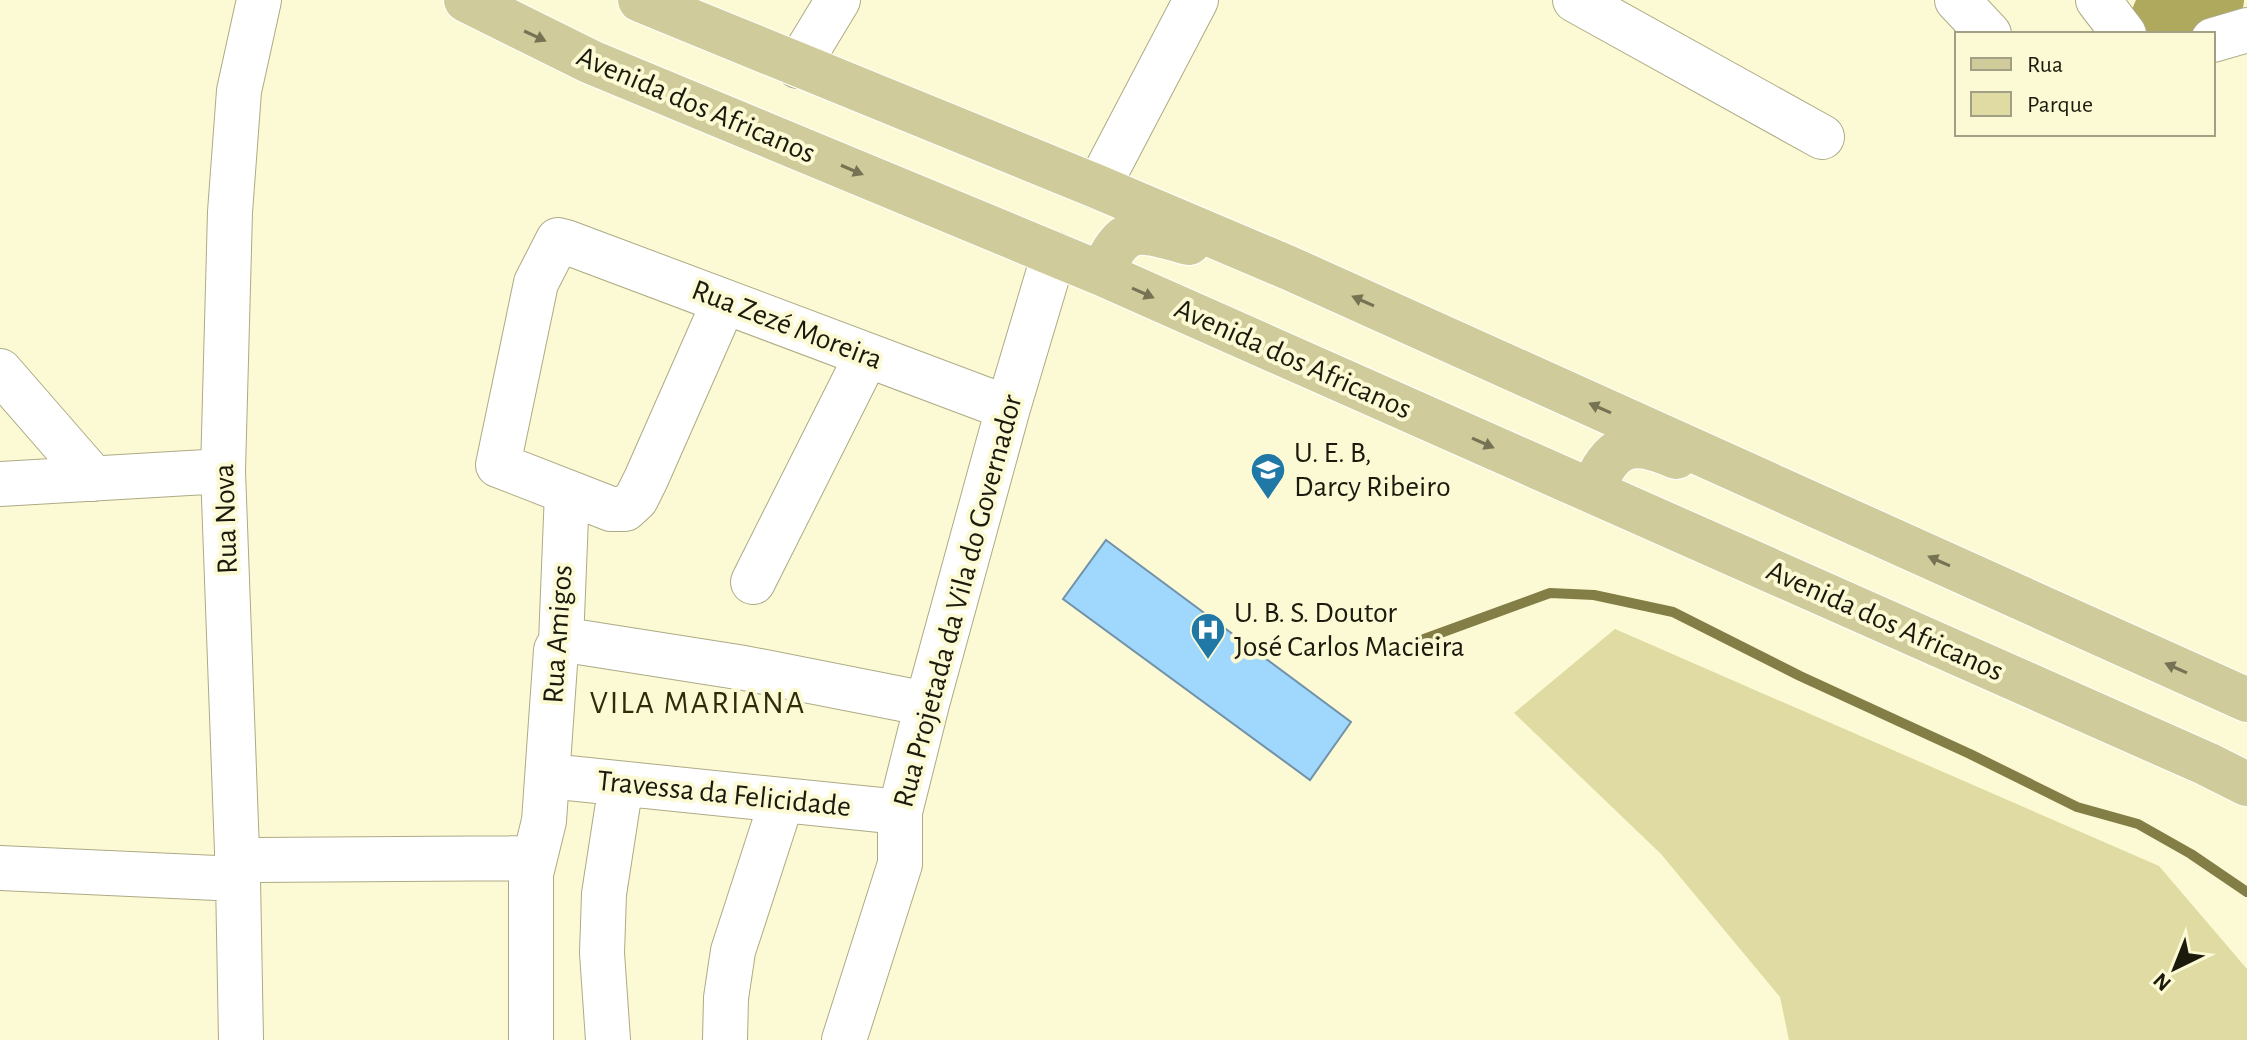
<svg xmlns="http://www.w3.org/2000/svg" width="2247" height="1040" font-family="'Alegreya Sans',sans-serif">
  <rect width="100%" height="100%" fill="#fcfad4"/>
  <path fill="#dfdba3" d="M1615,629L2159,866L2247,969V1040H1789L1780,997L1661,854L1514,713Z"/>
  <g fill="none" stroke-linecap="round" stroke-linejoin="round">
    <path stroke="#837e46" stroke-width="10" d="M1424,639L1550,593L1594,595L1673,612L1800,676L1970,754L2077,807L2138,824L2191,854L2247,892"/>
    <path stroke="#afa95e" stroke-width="60" d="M2162,15L2214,0"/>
  </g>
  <path fill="#9fd8fc" stroke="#7192a8" stroke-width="2" d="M1106,540L1351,722L1310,780L1063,599Z"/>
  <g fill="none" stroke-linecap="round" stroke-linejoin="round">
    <defs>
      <path id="minor" d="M1575,0L1822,137
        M1957,0L1989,34
        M2098,0L2124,34
        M2213,40L2247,30
        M798,66L838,0
        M1098,187L1196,0
        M724,302L646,479L636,499L625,509H611L498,465L536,283L558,240L566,242L1008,408
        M0,371L94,479
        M0,484L223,471
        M753,582L867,355
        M561,642L566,640L744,668L927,704
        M549,776L900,812
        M237,860L534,858
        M0,868L238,879
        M241,1040L238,879L223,471L230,212L239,91L259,0
        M531,1040V874L544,821L556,650L561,642L567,492
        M608,1040L602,953L604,894L621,784
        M725,1040L726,998L733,951L782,800
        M844,1040L900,864V812L927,704L1008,408L1054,254"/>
      <path id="major" d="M466,0L591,62L1102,274L2207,764L2247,784
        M640,0L1098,187L1289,268L2247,700
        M1102,274C1124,220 1140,230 1189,243
        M1592,491C1611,445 1629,436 1676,457"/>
    </defs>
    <use href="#minor" stroke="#adaa86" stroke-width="46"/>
    <use href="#major" stroke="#fff" stroke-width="46"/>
    <use href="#minor" stroke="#fff" stroke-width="44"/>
    <use href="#major" stroke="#d0cb9a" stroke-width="44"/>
  </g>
  <defs><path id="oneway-solid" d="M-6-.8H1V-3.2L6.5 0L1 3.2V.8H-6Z" transform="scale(2)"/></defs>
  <g fill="#767254">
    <use href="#oneway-solid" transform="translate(535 36) rotate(25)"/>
    <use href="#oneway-solid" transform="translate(852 170) rotate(23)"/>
    <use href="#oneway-solid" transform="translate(1143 293) rotate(24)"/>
    <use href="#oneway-solid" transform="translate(1363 301) rotate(-156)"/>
    <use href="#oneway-solid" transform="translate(1600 408) rotate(-156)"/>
    <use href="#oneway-solid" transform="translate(1483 443) rotate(24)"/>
    <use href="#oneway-solid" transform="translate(1939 561) rotate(-156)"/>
    <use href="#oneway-solid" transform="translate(2176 668) rotate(-156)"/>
  </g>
  <defs>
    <symbol id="school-pin" viewBox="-11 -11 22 30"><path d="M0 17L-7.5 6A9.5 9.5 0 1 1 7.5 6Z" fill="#2078a7" stroke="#fcfad4"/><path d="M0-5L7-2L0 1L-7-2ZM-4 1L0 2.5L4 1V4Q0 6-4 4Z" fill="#fff"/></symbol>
    <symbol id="hospital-pin" viewBox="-11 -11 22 30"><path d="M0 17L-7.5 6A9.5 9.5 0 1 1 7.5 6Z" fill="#2078a7" stroke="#fcfad4"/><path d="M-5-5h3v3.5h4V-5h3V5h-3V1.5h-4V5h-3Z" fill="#fff"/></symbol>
  </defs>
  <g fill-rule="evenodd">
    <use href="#school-pin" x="1248" y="450" width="40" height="54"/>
    <use href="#hospital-pin" x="1188" y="610" width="40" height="54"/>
  </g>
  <g text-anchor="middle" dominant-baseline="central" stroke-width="8" stroke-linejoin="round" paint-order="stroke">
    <g font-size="30" fill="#1c1a0d" stroke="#fcfad4">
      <text transform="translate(696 105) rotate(23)">Avenida dos Africanos</text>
      <text transform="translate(787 325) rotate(21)">Rua Zezé Moreira</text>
      <text transform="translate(1293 359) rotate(24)">Avenida dos Africanos</text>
      <text transform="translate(226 519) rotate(-92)">Rua Nova</text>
      <text transform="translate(958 601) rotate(-75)">Rua Projetada da Vila do Governador</text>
      <text transform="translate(1885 621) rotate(24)">Avenida dos Africanos</text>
      <text transform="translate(558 634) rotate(-86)">Rua Amigos</text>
      <text transform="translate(724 794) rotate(6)">Travessa da Felicidade</text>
    </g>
    <g font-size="30" fill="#1c1a0d" stroke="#fcfad4" text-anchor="start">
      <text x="1294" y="453">U. E. B,<tspan x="1294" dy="34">Darcy Ribeiro</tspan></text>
      <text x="1234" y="613">U. B. S. Doutor<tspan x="1234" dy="34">José Carlos Macieira</tspan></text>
    </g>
    <g font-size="32" letter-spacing="2" fill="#2f2c0b" stroke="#fcfad4">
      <text x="698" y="703">VILA MARIANA</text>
    </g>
  </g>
  <rect x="1955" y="32" width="260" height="104" fill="#fcfad4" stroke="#a2a084" stroke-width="2"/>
  <rect x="1971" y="58" width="40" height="12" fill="#d0cb9a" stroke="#a2a084" stroke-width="2"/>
  <text x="2027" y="72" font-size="24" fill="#1c1a0d">Rua</text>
  <rect x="1971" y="92" width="40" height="24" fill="#dfdba3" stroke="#a2a084" stroke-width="2"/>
  <text x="2027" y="112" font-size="24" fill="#1c1a0d">Parque</text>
  <g transform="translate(2175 968) rotate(223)" stroke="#fcfad4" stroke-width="6" paint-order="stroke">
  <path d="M0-6L14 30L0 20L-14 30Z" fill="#1c1a0d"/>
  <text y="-12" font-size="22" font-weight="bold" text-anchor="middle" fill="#1c1a0d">N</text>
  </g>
</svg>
